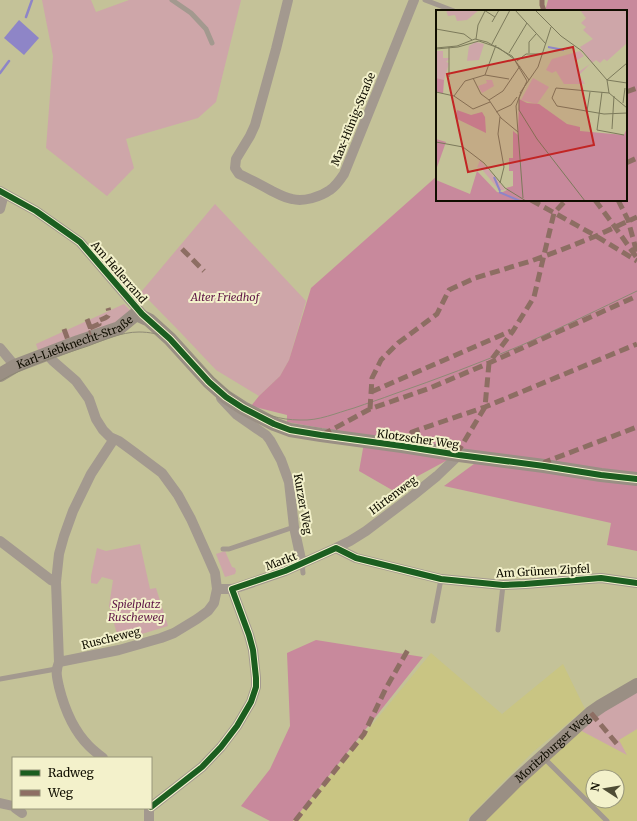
<svg xmlns="http://www.w3.org/2000/svg" width="637" height="821" font-family="Merriweather,serif">
  <rect width="100%" height="100%" fill="#c4c298"/>
  <path fill="#c9c583" fill-rule="evenodd" d="M431,653L502,714L563,664L585,709L533,752L497,788L466,821H293Z
    M578,729L626,754L618,740L637,729V821H481ZM593,777H617V801H593Z"/>
  <path fill="#cea6a9" d="M42,0H91L96,12L129,0H241L216,102L198,118L126,139L134,168L107,196L46,148L53,56Z
    M215,204L306,301L289,360L280,376L259,396L216,370L181,333L141,292Z
    M124,304L131,311L119,323L69,338L39,353L36,344Z
    M140,544L150,589L156,588L168,626L119,641L109,606L113,580L102,577L97,584L91,583V576L97,548L106,551Z
    M225,551L232,567L235,568L236,571L235,574L225,577L216,554Z
    M637,689V729L619,740L627,755L578,729Z"/>
  <path fill="#c8899c" d="M548,0H637V551L607,545L611,523L444,486L478,461L401,442L287,422V415L251,406L259,396L280,376L289,360L311,288L437,176V200H626V11H545Z
    M364,443L455,456L392,490L359,471Z
    M316,640L423,657L293,821H270L241,806L270,769L290,726L287,653Z"/>
  <path fill="#8e85c7" d="M19,20L39,38L24,55L4,38Z"/>
  <g fill="none" stroke-linecap="round" stroke-linejoin="round">
    <path stroke="#8e85c7" stroke-width="2.5" d="M26,17L32,0
      M0,73L9,61"/>
    <path stroke="#a3998f" stroke-width="5" d="M172,0L191,13L206,29L212,43
      M425,0L454,11
      M223,549H229L294,527
      M302,564L303,573
      M433,621L441,579
      M498,630L503,585
      M0,679L56,669
      M543,757L607,821"/>
    <path stroke="#a3998f" stroke-width="10" d="M288,0L276,49L255,125L250,136L236,159L235,168L239,174C250,179 261,185 272,191C278,194 285,198 292,199C304,202 320,197 330,190C336,186 340,180 344,174L414,0
      M0,191L36,211L80,242L128,298L145,317
      M0,209L4,194
      M0,348L15,366
      M47,354L53,361L76,381L89,399L96,419L103,430L110,437L119,441L134,452L162,473L178,495L191,519L208,557L215,573L217,589L214,603L208,611L197,619L174,633L161,638L119,650L59,662
      M221,398L237,415L266,435L270,440L281,460L289,482L294,527L302,564
      M0,541L51,580L56,582
      M336,548L356,558L441,579L503,585L525,584L601,578L637,583
      M217,589H232L239,587L285,571L336,548L350,541L366,531L411,497L437,476L459,455
      M103,758C98,754 93,750 89,746C74,731 64,707 59,687C57,677 55,672 59,662L56,582L59,554L64,536L73,511L91,474L114,439
      M0,803L13,806
      M151,807L202,767L221,747L237,726L251,702L256,687V678L253,650L249,635L232,589
      M15,808L22,813
      M149,808V821"/>
    <g stroke="#9a8f84" stroke-width="14">
      <path id="s1" d="M0,375L15,366L78,342L119,328L136,314L149,320L170,339L209,382L226,397L243,408L274,424L290,430L321,435L402,446L459,455L544,466L601,475L637,479"/>
      <path id="s2" d="M476,821L516,781L591,713L601,706L637,685"/>
    </g>
    <path stroke="#8e8975" stroke-width="1" d="M0,381C28,365 58,356 88,346C104,340 121,332 139,332C149,332 160,334 169,338C183,345 193,357 204,368C231,396 259,420 300,420C319,421 336,413 354,408C368,403 381,399 394,394C437,379 480,363 522,345C561,328 599,309 637,291"/>
    <path stroke="#8d6e63" stroke-width="5" stroke-dasharray="10 5" stroke-linecap="butt" d="M542,0V5L544,11
      M626,92L637,88
      M626,163L637,158
      M531,200L596,236L637,261
      M595,200L615,227L637,258
      M618,200L628,220L637,253
      M182,249L204,271
      M87,319L92,332L89,333
      M90,328L99,324L98,321C106,317 111,318 108,308
      M64,329L68,340H69
      M371,392L511,331
      M370,409L372,378L381,360L398,343L437,314L449,290L475,278L531,261L561,250L596,236L637,217
      M322,435L370,409L430,388L489,363L637,296
      M402,446L412,432L485,407L637,344
      M459,455V450L485,407L489,363L513,331L534,297L554,213L566,200
      M544,466L545,462L637,427
      M591,713L617,744
      M295,821L364,734L386,688L409,648"/>
    <defs>
      <path id="cycleway" d="M0,191L36,211L80,242L142,314L170,339L209,382L226,397L243,408L274,424L290,430L321,435L402,446L459,455L544,466L601,475L637,479
        M151,807L202,767L221,747L237,726L251,702L256,687V678L253,650L249,635L232,589L285,571L336,548L356,558L441,579L503,585L525,584L601,578L637,583"/>
    </defs>
    <use href="#cycleway" stroke="#f3f1cb" stroke-width="8"/>
    <use href="#cycleway" stroke="#1b5e20" stroke-width="6"/>
  </g>
  <g text-anchor="middle" dominant-baseline="central" stroke-width="4" stroke-linejoin="round" paint-order="stroke">
    <g font-size="11" fill="#100e00" stroke="#f3f1cb">
      <text transform="translate(353 119) rotate(-68)">Max-Hünig-Straße</text>
      <text transform="translate(119 272) rotate(49)">Am Hellerrand</text>
      <text stroke="none"><textPath href="#s1" startOffset="82">Karl-Liebknecht-Straße</textPath></text>
      <text transform="translate(418 439) rotate(8)">Klotzscher Weg</text>
      <text transform="translate(393 495) rotate(-37)">Hirtenweg</text>
      <text transform="translate(303 504) rotate(80)">Kurzer Weg</text>
      <text transform="translate(281 561) rotate(-21)">Markt</text>
      <text transform="translate(543 571) rotate(-3)">Am Grünen Zipfel</text>
      <text transform="translate(111 638) rotate(-14)">Ruscheweg</text>
      <text stroke="none"><textPath href="#s2" startOffset="106">Moritzburger Weg</textPath></text>
    </g>
    <g font-size="11" font-style="italic" fill="#5f1646" stroke="#f3f1cb">
      <text x="225" y="297">Alter Friedhof</text>
      <text x="136" y="604">Spielplatz<tspan x="136" dy="13">Ruscheweg</tspan></text>
    </g>
  </g>
  <g transform="translate(436 10)">
    <rect width="191" height="191" fill="#c4c298"/>
    <path d="M10,0H43L31,10L21,11L19,5L12,6ZM144,0H191V33L171,51L168,49L164,53L160,50L156,53L144,37L157,29L147,20L150,17L145,13L150,8ZM40,32L48,34L43,50L31,51L33,36ZM0,41H7V48H14L10,52L13,53L8,70L0,68ZM144,41L148,46L138,52L144,61L154,54L143,65L149,74H128L120,61L116,63L110,60L116,49ZM97,68L113,77L101,94L85,90ZM50,70H56L58,76L46,83L42,76L51,73ZM44,150L69,179L68,180H63L44,157L41,158Z" fill="#cea6a9"/>
    <path d="M0,68L8,70L7,84L0,81ZM83,89L91,93L103,94L131,114L144,117V121L188,125L191,118V191H0V170L34,184L41,161L61,182L65,183L71,180L70,178L77,176V161H73V148H77V121L82,125ZM21,100L35,105L46,102L49,107L50,123L19,108ZM0,129L10,132L0,160Z" fill="#c8899c"/>
    <path fill="none" stroke="#8e85c7" stroke-width="2" d="M112,37L128,40M58,167L64,181M63,182L84,191"/>
    <path fill="none" stroke="#7c7a5b" stroke-width="1" d="M48,0L59,7M79,0L110,34M99,0L125,26L146,41L171,70L173,83L191,98M56,12L63,0M0,19L28,24L36,30M40,29L42,15L49,1M56,34L74,0M0,38L21,36L39,29L51,32L76,46L93,70M0,39L22,37L43,31L63,38L78,49L91,71L83,88V100L101,129L149,191M73,43L91,13M93,43V32L100,24M81,51L90,44H107M49,65L60,35M13,67V37M37,68L45,84L53,90M171,70L191,53M171,70L191,73M0,82L18,86L29,71L49,65L73,69M85,82L80,96L87,188M166,82L161,120L188,125M84,83L102,57L115,17M173,83L120,78L116,88L121,96L168,104L191,103M18,86L37,99L54,92M53,90L67,81L84,56M53,90L65,108L82,122M187,93L189,78M151,101L154,82M60,102L75,95L81,87M64,107L62,124L68,157L64,173M176,119L178,86M0,132L27,137L48,153L69,178L90,191"/>
    <path fill="#c22524" fill-opacity="0.15" stroke="#c22524" stroke-width="2" d="M137,37L158,135L32,162L11,64Z"/>
    <rect width="191" height="191" fill="none" stroke="#100e00" stroke-width="2"/>
  </g>
  <rect x="12" y="757" width="140" height="52" fill="#f3f1cb" stroke="#98967a"/>
  <rect x="20" y="770" width="20" height="6" fill="#1b5e20" stroke="#98967a"/>
  <text x="48" y="777" font-size="12" fill="#100e00">Radweg</text>
  <rect x="20" y="790" width="20" height="6" fill="#8d6e63" stroke="#98967a"/>
  <text x="48" y="797" font-size="12" fill="#100e00">Weg</text>
  <g transform="translate(605 789) rotate(282)"><circle r="19" fill="#f3f1cb" stroke="#98967a"/>
  <path d="M0-3L7 15L0 10L-7 15Z" fill="#4f4d35"/>
  <text y="-6" font-size="11" font-weight="bold" text-anchor="middle" fill="#100e00">N</text>
  </g>
</svg>
